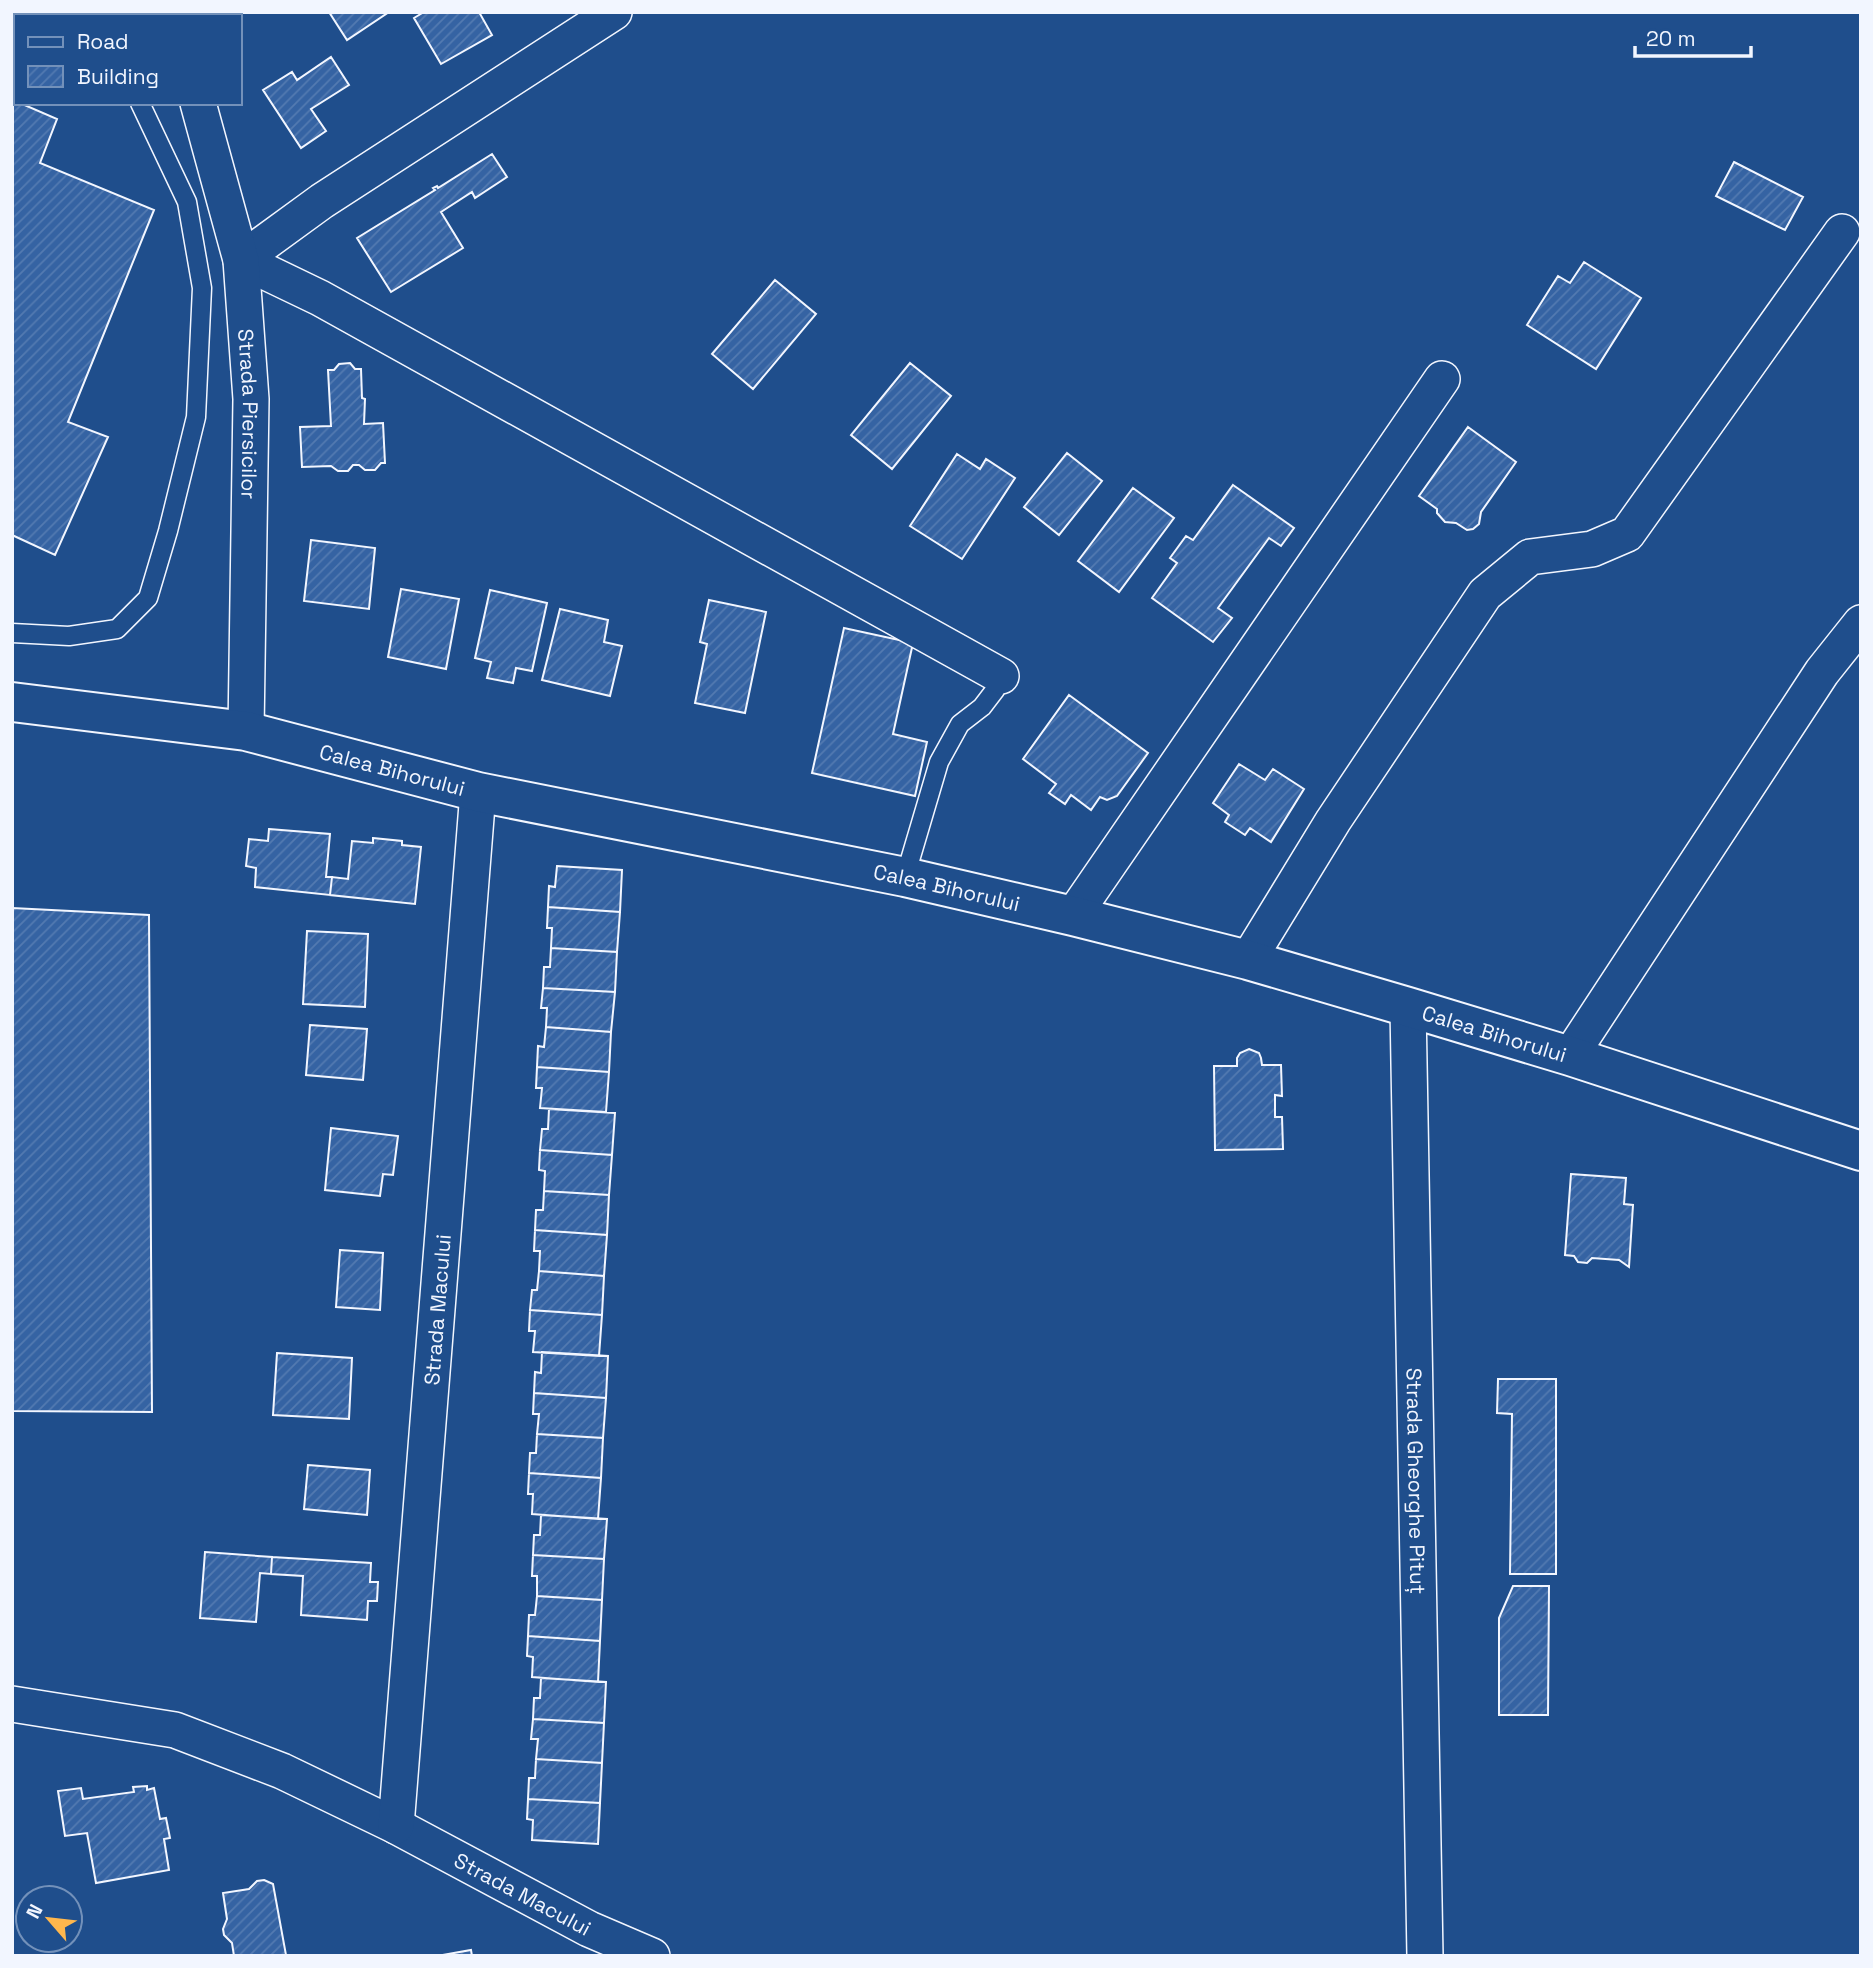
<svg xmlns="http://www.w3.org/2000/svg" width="1873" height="1968" font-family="'Space Grotesk',sans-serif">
  <defs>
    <pattern id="building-hatch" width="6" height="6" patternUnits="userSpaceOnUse" patternTransform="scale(1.75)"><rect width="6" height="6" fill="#3563a3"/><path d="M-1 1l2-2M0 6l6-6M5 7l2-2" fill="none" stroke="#537ab1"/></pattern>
  </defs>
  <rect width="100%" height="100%" fill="#1f4e8c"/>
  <path fill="url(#building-hatch)" stroke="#f2f6ff" stroke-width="2" d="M329,12H389L347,40Z
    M424,12H479L492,35L441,64L414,18Z
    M331,57L349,85L311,109L326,131L301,148L263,90L292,72L297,80Z
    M12,100L16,103H20L57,119L40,163L154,210L68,422L108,437L55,555L12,535Z
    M492,154L507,177L475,198L472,192L441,212L463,248L391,292L357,238L435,190L433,188L437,186L438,188Z
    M1734,162L1803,197L1785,230L1716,196Z
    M1584,262L1641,298L1596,369L1527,325L1558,276L1570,283Z
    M775,280L816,314L753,389L712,354Z
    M350,363L355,369H361L362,398L365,399L364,424L383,423L385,463H381L375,470H365L359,465H353L348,471H338L331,466L302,467L300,427L331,426L328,370H334L339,364Z
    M910,363L951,396L892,469L851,435Z
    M1468,427L1516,462L1481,512L1479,524L1473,529L1467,530L1456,523L1445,522L1437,513V509L1419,496Z
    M1067,453L1102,481L1059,535L1024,507Z
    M957,454L980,469L986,459L1015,478L962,559L910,526Z
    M1233,485L1294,528L1281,546L1269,538L1218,608L1232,618L1213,642L1152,598L1177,563L1170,558L1186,536L1193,540Z
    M1133,488L1174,518L1119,592L1078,561Z
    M311,540L375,548L369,609L304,601Z
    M401,589L459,599L446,669L388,657Z
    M490,590L547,603L532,671L516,668L513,683L487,678L491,662L475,658Z
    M709,600L766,612L745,713L695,703L707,644L700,642Z
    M560,609L608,620L604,642L622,646L610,696L542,680Z
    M844,628L913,643L893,734L927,742L915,796L812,773Z
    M1069,695L1148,753L1117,796L1107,800L1100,797L1091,810L1071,795L1065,804L1049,793L1056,784L1023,759Z
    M1239,764L1265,780L1273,769L1304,789L1271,842L1250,828L1245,835L1225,822L1229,815L1213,803Z
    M269,829L330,834L326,877H332L330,895L255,887L256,868L246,866L249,839L268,841Z
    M373,838L402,841V845L421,847L415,904L330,895L332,877L348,879L352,841L373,843Z
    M557,866L622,870L620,912L548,907L549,886L555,887Z
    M548,907L620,912L617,952L551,948L552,928H547Z
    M12,908L149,915L152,1412L12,1411Z
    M307,931L368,934L365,1007L303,1004Z
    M551,948L617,952L615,992L543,988L544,967H550Z
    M543,988L615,992L611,1032L546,1027L547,1008H541Z
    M310,1025L367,1029L363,1080L306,1075Z
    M546,1027L611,1032L609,1072L537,1067L538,1046L544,1047Z
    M1249,1049L1259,1053L1261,1058L1262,1065H1281L1282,1096L1275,1095V1117H1282L1283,1149L1215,1150L1214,1066H1237V1058L1240,1053Z
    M537,1067L609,1072L606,1112L540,1108L542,1088H536Z
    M549,1109L615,1113L612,1155L540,1150L542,1129H548Z
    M331,1128L398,1136L393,1175L383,1174L380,1196L325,1190Z
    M540,1150L612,1155L609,1195L544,1191L545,1171L539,1170Z
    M1571,1174L1626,1178L1624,1204L1633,1205L1629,1267L1619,1260L1592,1258L1587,1263L1578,1262L1574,1256L1565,1255Z
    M544,1191L609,1195L607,1235L535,1230L536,1210H543Z
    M535,1230L607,1235L604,1276L539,1271L540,1251H534Z
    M340,1250L383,1253L380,1310L336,1307Z
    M539,1271L604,1276L602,1315L530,1310L532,1290H537Z
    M530,1310L602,1315L599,1356L533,1352L535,1331H529Z
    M542,1352L608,1356L606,1398L534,1393L535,1372L541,1373Z
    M277,1353L352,1358L349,1419L273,1415Z
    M1498,1379H1556V1574H1510L1512,1414L1497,1413Z
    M534,1393L606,1398L603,1438L537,1434L539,1414H533Z
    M537,1434L603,1438L601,1478L529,1473L530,1453H536Z
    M308,1465L370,1470L367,1515L304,1509Z
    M529,1473L601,1478L598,1519L532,1514L533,1494H528Z
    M541,1515L607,1519L604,1559L533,1555L534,1535H540Z
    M205,1552L272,1557L271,1574L260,1573L256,1622L200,1618Z
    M533,1555L604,1559L602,1600L537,1596V1576H532Z
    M272,1557L371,1563L370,1582H378L377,1601H368L367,1620L301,1615L303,1576L271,1574Z
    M1513,1586H1549L1548,1715H1499V1618Z
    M537,1596L602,1600L600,1641L528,1636L529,1615H535Z
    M528,1636L600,1641L598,1682L532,1677L533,1657L527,1656Z
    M541,1678L606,1682L604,1723L533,1719L534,1698H540Z
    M533,1719L604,1723L602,1763L536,1759L538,1739H531Z
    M536,1759L602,1763L600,1803L528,1799L529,1778H535Z
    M147,1786V1790L154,1788L160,1819L166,1818L170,1838L164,1839L169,1870L96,1883L87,1833L65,1836L58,1791L81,1788L83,1799L134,1792L133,1787Z
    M528,1799L600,1803L598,1844L532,1840L533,1820L527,1819Z
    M264,1880L273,1884L286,1955L234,1956L232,1943L224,1935L223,1929L227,1919L223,1893L249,1889L257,1881Z
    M471,1950L472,1956H437Z"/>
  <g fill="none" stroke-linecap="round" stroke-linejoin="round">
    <defs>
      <path id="lane" d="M24,12L32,16
        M12,633L69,636L117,629L148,598L168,531L196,417L202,288L187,202L140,103
        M905,877L939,762L960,724L982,707L995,690L1001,676"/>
      <g id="street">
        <path d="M183,12V16"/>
        <path d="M614,12L322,201L241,260L320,298L1001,676"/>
        <path id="s1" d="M198,103L241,260L251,399L246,731"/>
        <path d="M1073,916L1442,379"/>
        <path d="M1248,960L1333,821L1485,594L1530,557L1592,549L1627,534L1842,232"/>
        <path id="s2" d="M1408,1007L1425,1956"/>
        <path d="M1570,1056L1822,672L1861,623"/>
        <path id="s3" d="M12,1704L175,1730L282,1771L396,1826L589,1929L652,1956"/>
        <path id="s4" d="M396,1826L478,792"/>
      </g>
      <g id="secondary">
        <path id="s5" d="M12,702L246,731L478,792L905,877L1073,916L1248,960L1408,1007L1570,1056L1861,1151"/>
      </g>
    </defs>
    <use href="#lane" stroke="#f2f6ff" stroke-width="21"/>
    <use href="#street" stroke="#f2f6ff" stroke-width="38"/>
    <use href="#secondary" stroke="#f2f6ff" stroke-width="42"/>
    <use href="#lane" stroke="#1f4e8c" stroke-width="18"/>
    <use href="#street" stroke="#1f4e8c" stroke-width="35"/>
    <use href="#secondary" stroke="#1f4e8c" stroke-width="38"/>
  </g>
  <g text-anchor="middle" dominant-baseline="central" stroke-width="5" stroke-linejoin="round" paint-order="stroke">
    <g font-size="21" fill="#f2f6ff" stroke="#1f4e8c">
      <text stroke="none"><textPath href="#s1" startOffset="317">Strada Piersicilor</textPath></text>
      <text stroke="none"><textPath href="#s5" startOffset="387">Calea Bihorului</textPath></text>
      <text stroke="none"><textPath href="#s5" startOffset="954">Calea Bihorului</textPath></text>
      <text stroke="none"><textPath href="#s5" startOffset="1521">Calea Bihorului</textPath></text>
      <text stroke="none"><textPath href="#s4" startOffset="518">Strada Macului</textPath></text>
      <text stroke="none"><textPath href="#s2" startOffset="474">Strada Gheorghe Pituț</textPath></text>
      <text stroke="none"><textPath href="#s3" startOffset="550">Strada Macului</textPath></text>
    </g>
  </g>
  <rect width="1873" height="1968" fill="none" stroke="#f2f6ff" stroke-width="28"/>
  <rect x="14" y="14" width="228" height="91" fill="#1f4e8c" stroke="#7391ba" stroke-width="2"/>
  <rect x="28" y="37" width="35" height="10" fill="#1f4e8c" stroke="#7391ba" stroke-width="2"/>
  <text x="77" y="49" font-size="21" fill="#f2f6ff">Road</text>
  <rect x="28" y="66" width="35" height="21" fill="url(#building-hatch)" stroke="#7391ba" stroke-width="2"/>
  <text x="77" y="84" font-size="21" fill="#f2f6ff">Building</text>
  <g transform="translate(49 1919) rotate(298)"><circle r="33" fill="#1f4e8c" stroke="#7391ba" stroke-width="2"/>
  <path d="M0-5L12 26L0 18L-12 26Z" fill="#ffb74d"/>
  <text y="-10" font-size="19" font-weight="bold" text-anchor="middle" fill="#f2f6ff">N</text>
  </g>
  <path d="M1635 46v10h116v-10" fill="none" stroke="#f2f6ff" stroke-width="3.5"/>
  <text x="1646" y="46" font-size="21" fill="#f2f6ff" stroke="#1f4e8c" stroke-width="5" paint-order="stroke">20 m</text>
</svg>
